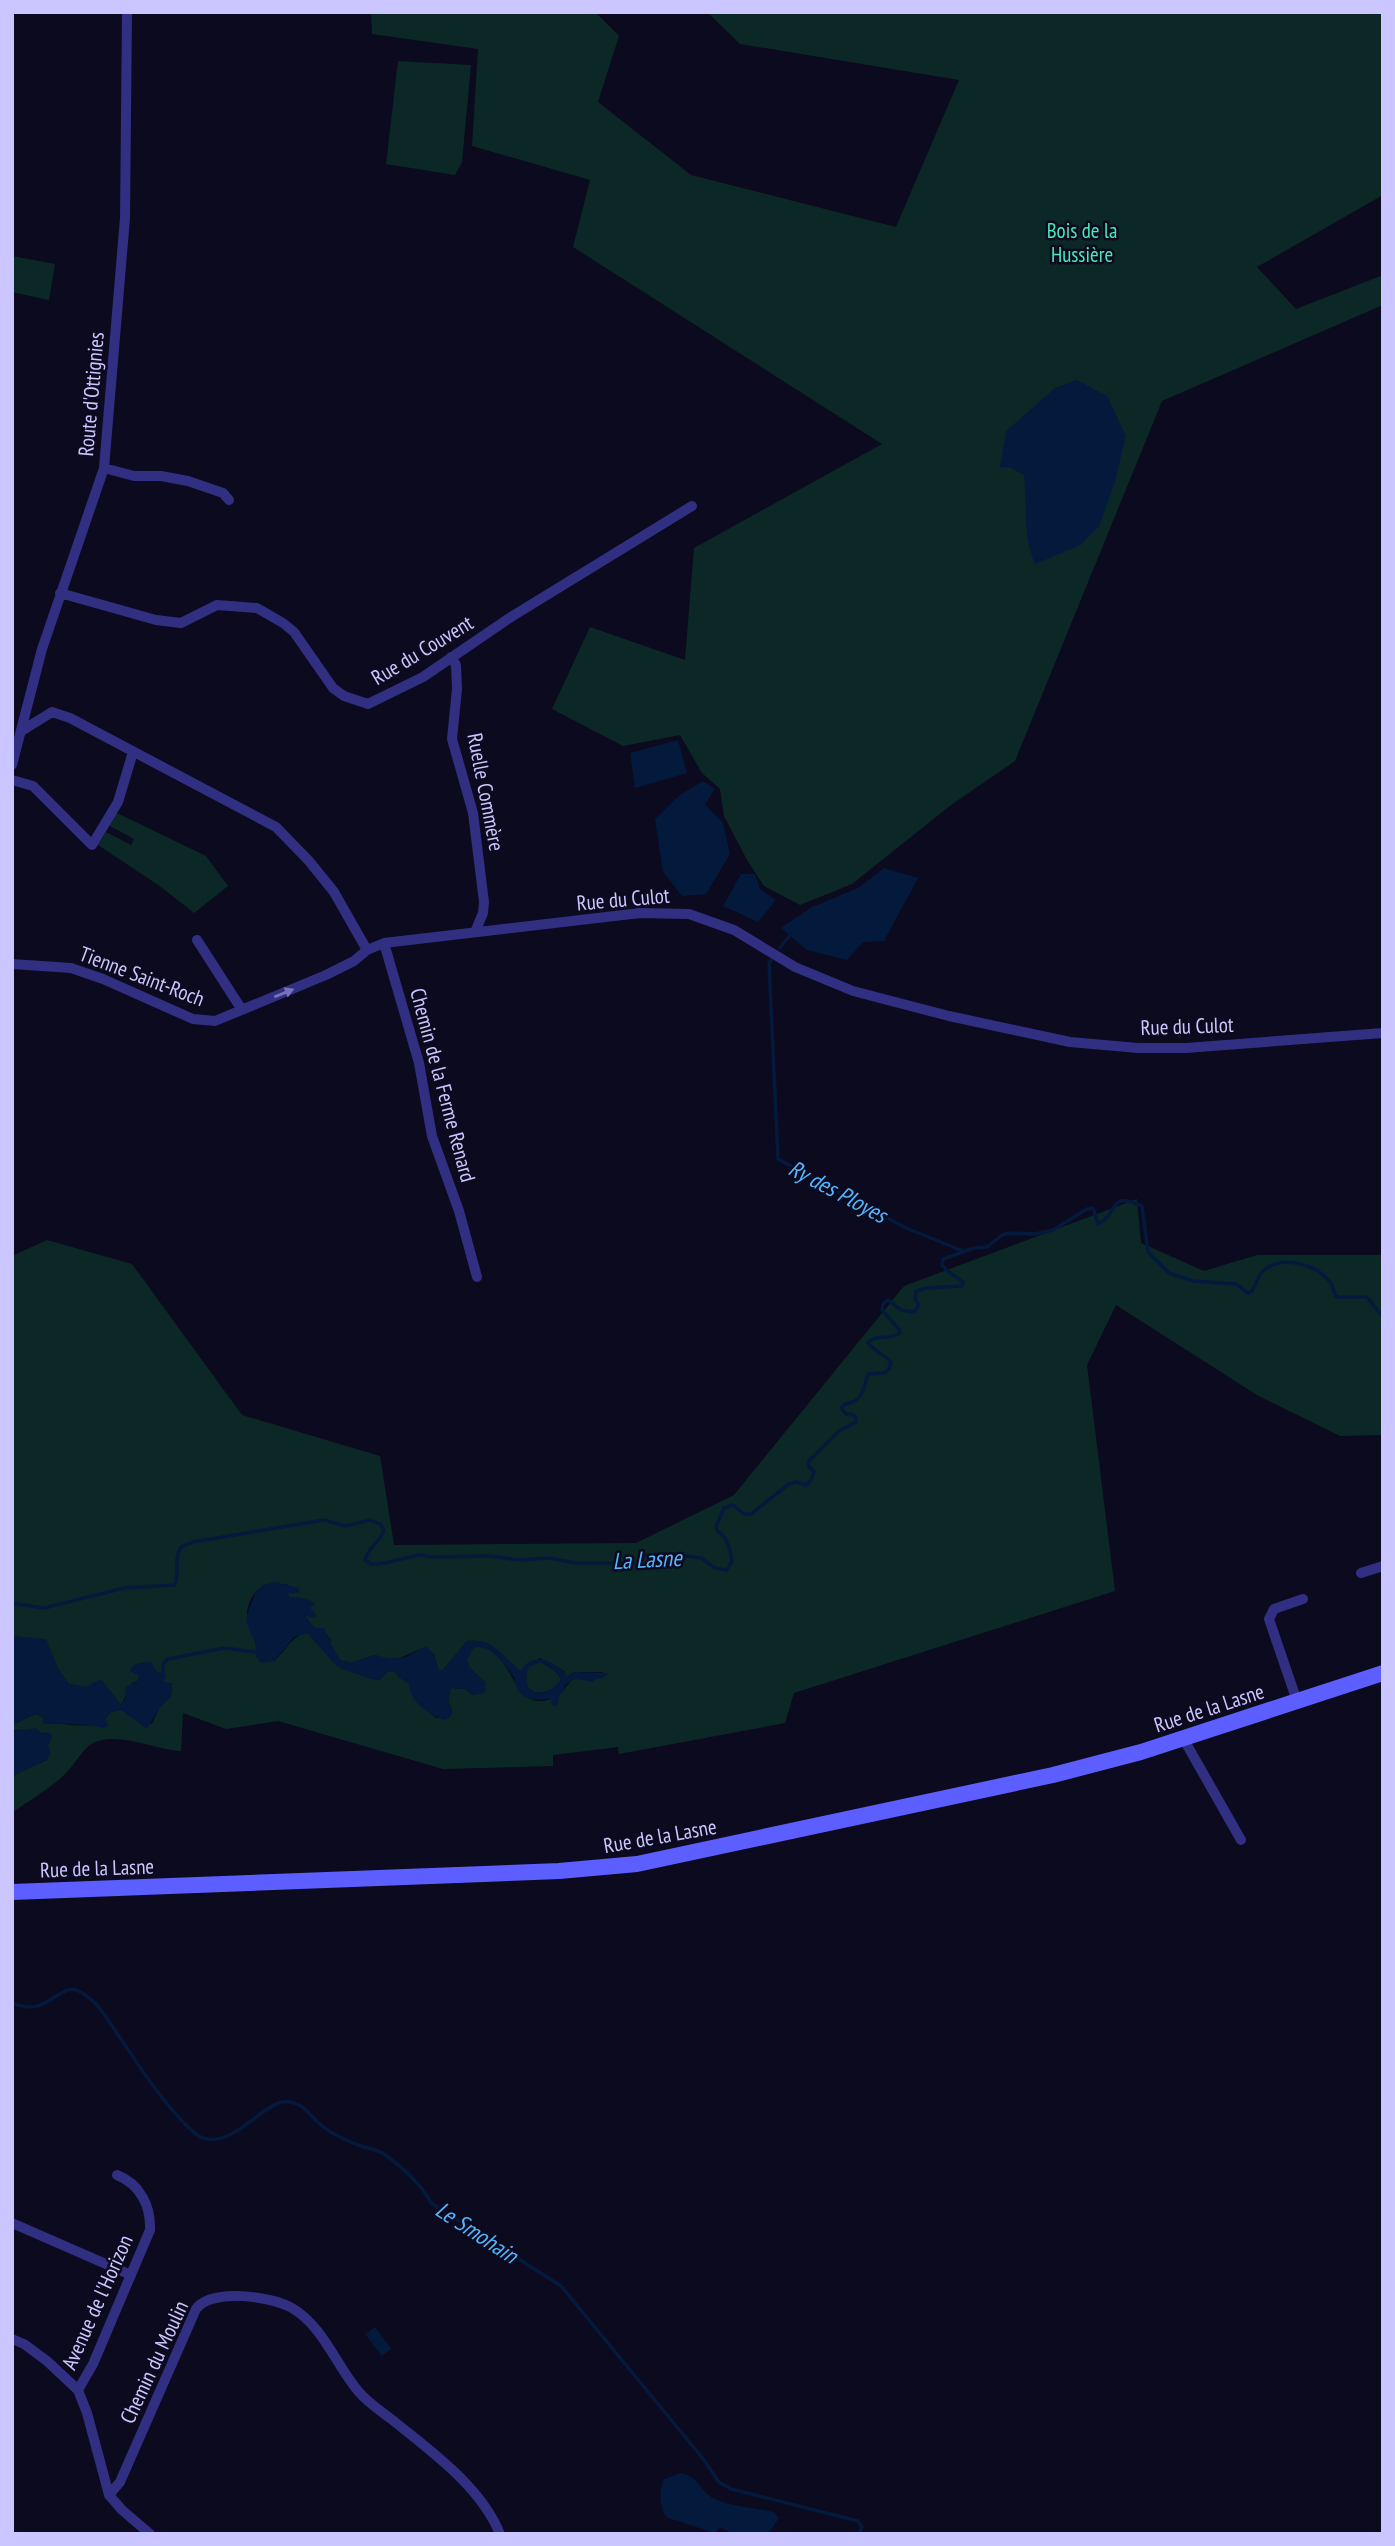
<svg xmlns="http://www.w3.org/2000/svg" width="1395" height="2546" font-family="'PT Sans Narrow',sans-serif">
  <rect width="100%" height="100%" fill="#0c0a1e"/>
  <path fill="#0c2826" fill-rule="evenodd" d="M371,12H595L619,36L598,102L691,175L896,227L959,80L740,44L707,12H1383V195L1257,267L1296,309L1383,275V305L1162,401L1015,761L951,805L852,884L800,905L764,886L747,860L724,816L720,789L702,773L680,735L623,746L552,709L590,627L685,660L694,548L882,444L573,247L590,180L472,146L478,49L372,34Z
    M398,61L471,65L462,162L455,175L386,164Z
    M12,256L55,264L49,300L12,292Z
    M115,812L206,856L228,886L194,913L161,887L98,845L106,832L131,845L134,839L108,825Z
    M1137,1199L1141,1243L1204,1271L1257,1255H1383V1435L1340,1436L1257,1395L1116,1305L1087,1365L1115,1591L794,1693L785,1723L619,1754L618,1747L553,1755V1766L443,1769L278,1721L226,1729L183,1713L181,1751C157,1750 120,1732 95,1742C83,1747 75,1765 65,1774C50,1789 29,1800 12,1813V1776L47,1760L48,1745L52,1736L49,1733C36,1735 25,1727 12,1731V1724C22,1722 28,1716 37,1714L43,1718L44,1724C67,1721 96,1735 111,1712L121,1710L152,1724L159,1708L171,1696L172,1684L139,1676L138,1681L132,1683L121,1705L111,1692L69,1684L58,1669L46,1640L12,1636V1256L47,1240L132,1264L242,1415L380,1456L394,1545L636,1543L734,1495L904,1286ZM271,1584H287L289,1597L315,1603L311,1606L309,1617L304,1614L314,1628H322L331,1640V1645L340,1660L351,1663L375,1655C397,1664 404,1655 423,1648L434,1654L438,1669L442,1671L467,1641C496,1638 501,1658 521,1671L540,1658L564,1671L567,1677L573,1672H604L583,1680L576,1677C567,1682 565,1692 557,1696C510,1722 515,1642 474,1647L466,1660L470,1668L486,1683L473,1695L465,1689L451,1688L448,1702L452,1709L451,1716L436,1718L416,1701L409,1684L399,1677L395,1672L388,1671L380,1680C358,1679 319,1651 309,1633C292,1634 287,1650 274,1661L257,1658C255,1651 257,1647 255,1641C253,1632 246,1622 247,1613C248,1599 257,1586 271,1584Z
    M541,1662L556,1672L561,1679C557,1690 534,1700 527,1685C525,1680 527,1672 528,1666Z"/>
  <path fill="#041a3c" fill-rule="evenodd" d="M1077,380L1107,396L1126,436L1114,485L1099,526L1081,545L1035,564C1023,538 1027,505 1024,475L1011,468L1000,467L1006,431L1055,388Z
    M678,740L687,773L635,788L630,753Z
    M703,781L715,789L705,804L723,823L730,854L706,894L682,896L663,872L655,819L680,795Z
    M884,868L918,878L884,941L863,942L847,960L807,950L781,928L812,907L858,888Z
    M741,874H755L760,889L776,900L758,922L723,906Z
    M275,1582L299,1588V1592L292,1594L289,1592V1597L305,1598L315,1603L310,1609L316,1614L315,1617L312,1618L304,1614L314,1628H324L325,1632L331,1641V1645L340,1660L351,1663L375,1655L392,1659L406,1657L426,1646L434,1654L438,1669L442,1671L467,1641C496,1638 501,1657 521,1671C531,1650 557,1661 568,1677L573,1672L609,1673L601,1679L597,1678L593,1682C580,1680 574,1675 564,1687L565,1691L559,1695L558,1704L554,1707L550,1703L554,1698C541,1700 522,1703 516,1686C513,1678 517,1682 513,1676C504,1663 491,1645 474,1647L467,1660L470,1668L486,1683L485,1693L473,1695L465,1689L451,1688L448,1702L452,1709L451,1716L446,1720C429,1716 410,1702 409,1684L399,1677L395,1672L388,1671L380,1680C373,1680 343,1670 337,1666C332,1663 312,1638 309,1633L294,1637L274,1661L260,1663L255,1652L256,1644L246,1622L247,1615L256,1591L263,1585ZM541,1662L556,1672L561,1679C556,1690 534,1700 527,1685C525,1679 527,1672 529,1667Z
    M12,1636L46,1639L58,1669L69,1684L85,1687L101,1679L121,1705L126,1698L125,1687L138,1681L139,1676L130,1671C133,1662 143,1661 152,1663L156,1671L166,1675L164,1682L172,1684L171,1696L159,1708L147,1729L121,1710L111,1712L106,1719L108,1726L103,1728C95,1724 54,1723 44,1724L43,1718L37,1714C28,1716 22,1722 12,1724Z
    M36,1728L43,1734L49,1733L52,1736L48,1745L51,1753L47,1760L12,1776V1731Z
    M375,2327L391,2349L382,2356L365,2334Z
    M681,2473C697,2475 701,2493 715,2499C732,2507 756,2508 774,2512L779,2518L768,2534H734L720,2527L715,2533L668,2518C658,2508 659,2490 664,2479Z"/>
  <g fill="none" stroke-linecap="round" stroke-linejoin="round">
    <path stroke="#041a3c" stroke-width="3.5" d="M780,948L790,935
      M771,960L769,963L778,1159L906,1228L963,1251
      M12,1603L44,1608L124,1588L175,1585C180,1571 173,1560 181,1547L193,1542L324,1520L346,1526L370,1520L380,1524L384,1530C380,1543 368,1547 365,1560L371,1564H380L419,1555L432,1557L489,1556L520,1560L547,1558L577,1563H635L644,1555L673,1554L701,1558L715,1568L727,1570L732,1561C730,1549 728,1537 717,1531L716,1526L724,1508L733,1505L744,1514H751L789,1484L796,1482L806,1485L811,1480L814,1472L808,1465L809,1461L839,1431L856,1422V1417L851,1414H846L841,1408L845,1404C864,1401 863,1388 868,1374L884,1373L889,1369L891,1362C884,1354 875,1352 868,1343C876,1333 890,1341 900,1333L898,1328L882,1310L883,1304L888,1300L901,1310L914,1312L919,1305L915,1299L916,1291L927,1288L962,1286L963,1282C957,1276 947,1273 942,1265L943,1259L974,1248L987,1247L1002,1235L1009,1233L1035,1234L1053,1230L1087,1209L1093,1208L1098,1224C1120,1214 1107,1190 1142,1206L1148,1252L1169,1273L1193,1281L1236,1284L1248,1293L1252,1291C1257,1283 1258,1273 1267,1268C1285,1256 1317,1265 1329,1281C1333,1285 1334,1292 1336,1297H1367L1383,1317
      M163,1674V1664L168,1659L224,1648L255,1652
      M12,2003C52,2020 58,1976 84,1994C100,2004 110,2024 121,2039C141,2069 160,2098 185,2124C191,2130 198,2138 207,2139C234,2144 262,2106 282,2102C301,2099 309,2115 321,2125C333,2135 349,2142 364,2147C371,2149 378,2150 384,2154C402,2167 421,2183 431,2203L561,2286L704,2460L719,2482L731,2489L858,2521L862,2527L859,2534"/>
    <path stroke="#302f82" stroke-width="10" d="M104,468L134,476H161L188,481L223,493L229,500
      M60,593L156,620L181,623L217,605L257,608L283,623L294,632L333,688L344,696L368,704L423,677L511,617L692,506
      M451,657L456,665L457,689L452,739L473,813L484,902L483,913L475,932
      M23,730L52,712L70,718L276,827L309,861L334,892L367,950
      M12,765L42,649L104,468L125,218L127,12
      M12,780L33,786L92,845L118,802L133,752
      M197,940L242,1010
      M384,943L419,1063L432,1136L459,1211L477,1277
      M12,964L71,968L103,979L193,1019L215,1021L326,975L354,961L367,950L384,943L640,913L689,914L734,930L795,967L853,991L949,1016L1070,1042L1138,1048H1186L1383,1033
      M1361,1573L1383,1566
      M1297,1701L1269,1619L1274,1609L1303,1599
      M1183,1738L1241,1840
      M12,2223L131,2275
      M12,2339L24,2344L47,2361L78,2390L87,2413L109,2495L122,2510L150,2534
      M78,2390L93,2364L150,2230C151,2206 140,2184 117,2175
      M109,2495L120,2482L196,2309C211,2288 271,2296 292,2308C323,2326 336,2365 358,2391C368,2403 382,2412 395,2422C433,2453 481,2487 500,2534"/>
    <path stroke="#5d5eff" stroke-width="16" d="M12,1892L559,1871L637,1864L1053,1775L1141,1752L1383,1673"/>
  </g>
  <defs><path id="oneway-solid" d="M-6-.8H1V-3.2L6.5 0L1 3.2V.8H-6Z" transform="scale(1.75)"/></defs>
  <use fill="#7673ba" href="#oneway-solid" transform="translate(284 993) rotate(-22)"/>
  <g text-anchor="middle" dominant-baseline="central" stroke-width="5" stroke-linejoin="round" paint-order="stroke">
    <g font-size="21" fill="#47eabc" stroke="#0c0a1e">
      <text x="1082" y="230">Bois de la<tspan x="1082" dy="24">Hussière</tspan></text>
    </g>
    <g font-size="21" fill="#cbc6ff" stroke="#0c0a1e">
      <text transform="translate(91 394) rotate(-85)">Route d'Ottignies</text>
      <text transform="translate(422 650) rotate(-31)">Rue du Couvent</text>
      <text transform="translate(486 792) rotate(79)">Ruelle Commère</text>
      <text transform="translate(623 899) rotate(-5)">Rue du Culot</text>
      <text transform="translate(142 976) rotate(21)">Tienne Saint-Roch</text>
      <text transform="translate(1187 1026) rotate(-2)">Rue du Culot</text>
      <text transform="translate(443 1085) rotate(75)">Chemin de la Ferme Renard</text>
      <text transform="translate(1209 1708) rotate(-18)">Rue de la Lasne</text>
      <text transform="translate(660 1836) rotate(-10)">Rue de la Lasne</text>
      <text transform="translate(97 1868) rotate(-2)">Rue de la Lasne</text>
      <text transform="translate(97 2302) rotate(-66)">Avenue de l'Horizon</text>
      <text transform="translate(154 2362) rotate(-65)">Chemin du Moulin</text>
    </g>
    <g font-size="23" font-style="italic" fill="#54b5ff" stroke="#0c0a1e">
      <text transform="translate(838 1191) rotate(28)">Ry des Ployes</text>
      <text transform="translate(647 1559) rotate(-3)">La Lasne</text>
      <text transform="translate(477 2232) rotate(33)">Le Smohain</text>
    </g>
  </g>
  <rect width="1395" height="2546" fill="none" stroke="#cbc6ff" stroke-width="28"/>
</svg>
